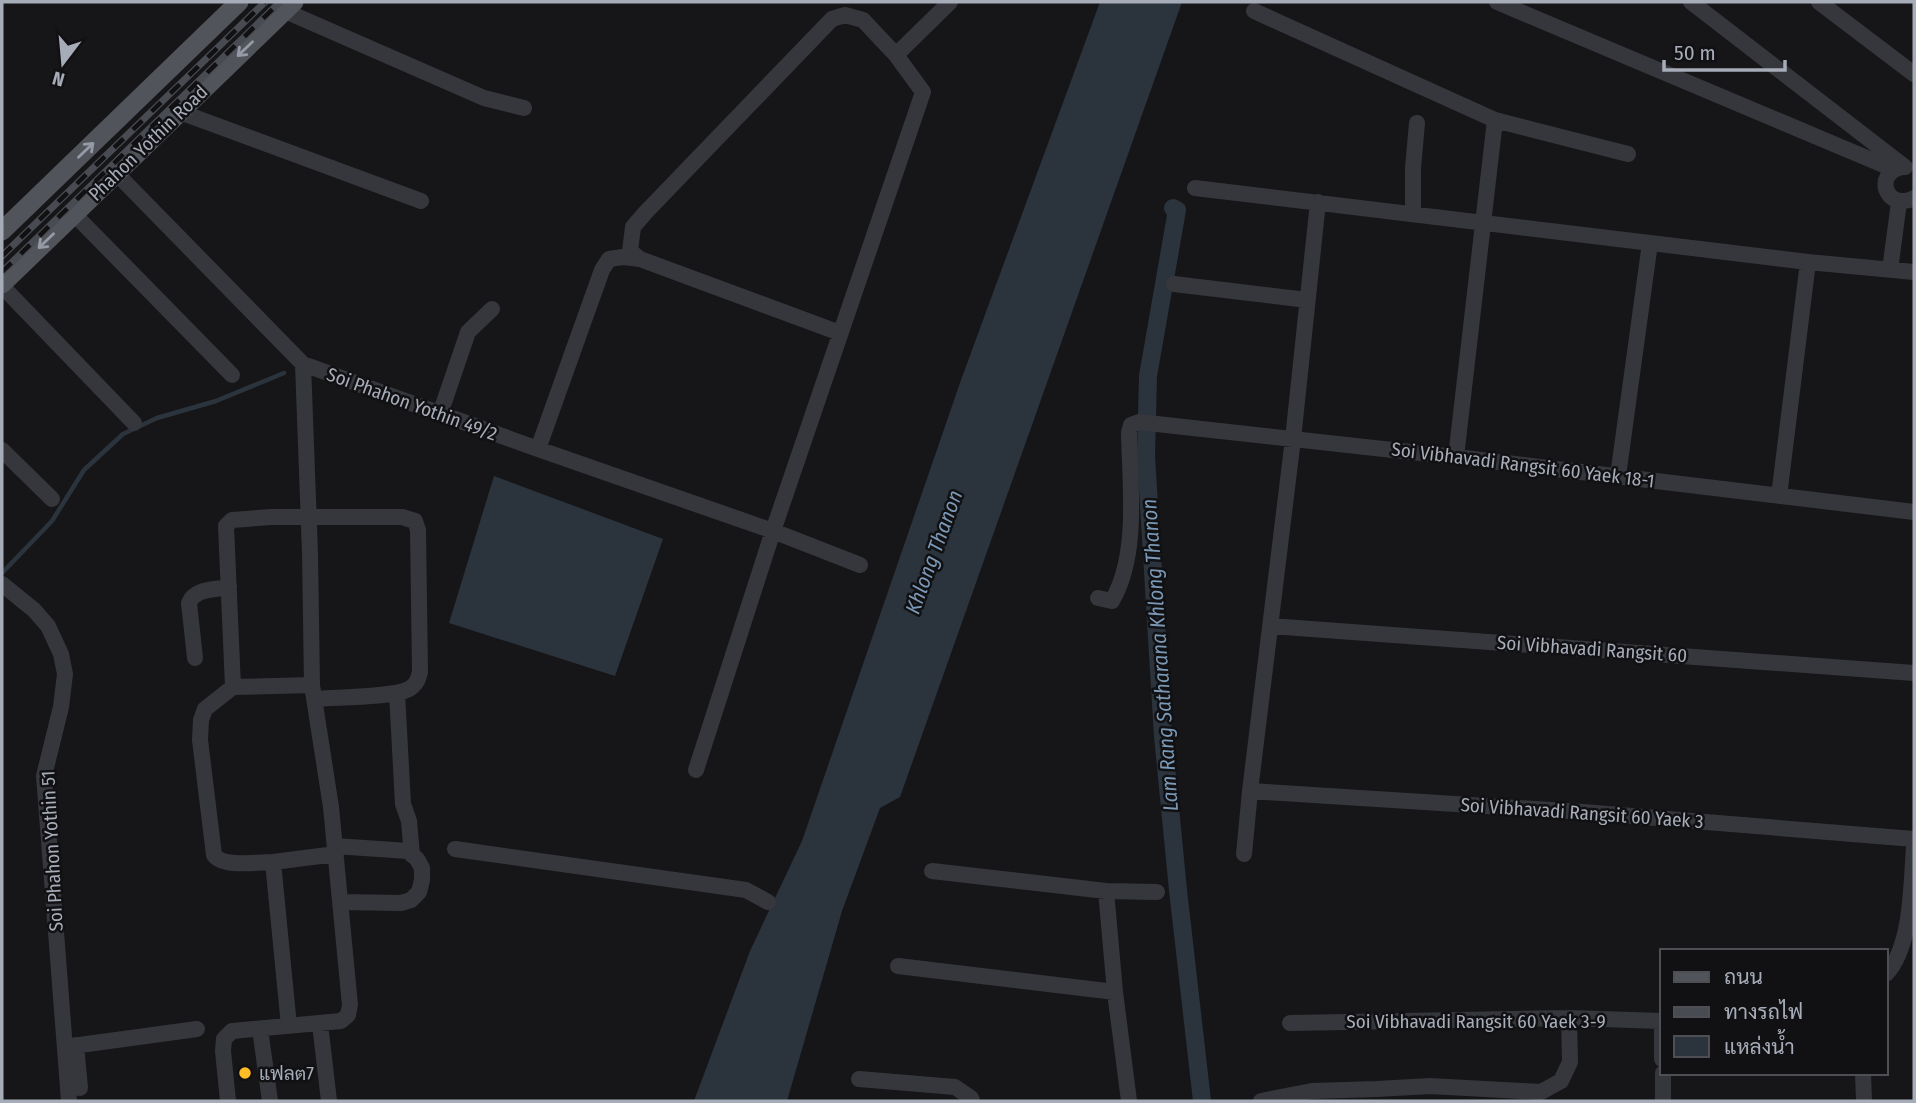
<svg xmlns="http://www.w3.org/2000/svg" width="1916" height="1103" font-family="'Fira Sans Condensed',Sarabun,sans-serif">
  <rect width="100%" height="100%" fill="#161618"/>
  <path fill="#2b343d" d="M1100,2H1182L900,797L880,808L842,911L787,1101H694L750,951L802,841L961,380Z
    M494,476L663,539L615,676L449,623Z"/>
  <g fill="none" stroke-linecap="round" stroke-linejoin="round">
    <path stroke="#2b343d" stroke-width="4.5" d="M2,573L52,521L84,470L123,434L157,418L216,401L284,373"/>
    <path stroke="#2b343d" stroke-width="18" d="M1173,208L1177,210L1148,376L1146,456L1163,736L1178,890L1202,1101"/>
    <path stroke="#36373d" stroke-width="16" d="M1497,2L1893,169
      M1691,2L1905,167
      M1819,2L1914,74
      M285,11L484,98L524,108
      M1254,11L1495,120L1628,154
      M896,55L950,2
      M180,112L421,201
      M1902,167C1872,174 1887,212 1914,198
      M116,173L303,364L538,449L773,531L860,565
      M1195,188L1808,262L1914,272
      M74,214L232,375
      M1413,214V168L1417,123
      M1890,270L1899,202
      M1174,284L1307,300
      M2,286L134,423
      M440,414L468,332L492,309
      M538,449L602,270L609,259L623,257L640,259
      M2,450L52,499
      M1456,457L1495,120
      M1618,476L1650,243
      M1779,496L1808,262
      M2,584L34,610L48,626L61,654L65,674L61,707L44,776L69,1101
      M1098,598L1112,601C1139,555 1130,485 1129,433L1131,425L1139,422L1456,457L1914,512
      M1270,626L1914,673
      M195,658L189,603C195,588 215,590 229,587
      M233,687L226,526L232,520L271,517H402L415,521L418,530L420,672C418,680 416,685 409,689C391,698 336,697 315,699
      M397,693L403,804L409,821L412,855
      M696,770L773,531L923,92L896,55L863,20L845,15L832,19L645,213L633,227L630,251L640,259L840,333
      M1250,791L1583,812L1914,839
      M335,846L408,851L417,859L422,868V880L419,892L411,900L401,903L341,902
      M455,849L746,890L768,902
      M1244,854L1250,791L1293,439L1318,202
      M273,862C257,862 223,868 214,855L200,740L201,720L205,709L233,687L312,685
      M932,871L1106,891L1157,892
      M1106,891L1115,992
      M898,966L1115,992L1129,1101
      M1886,974C1912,947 1911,884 1914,847
      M1662,1021V1059
      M1290,1023L1569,1018L1662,1021
      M320,1024L329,1101
      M289,1026L273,862L336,854
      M260,1029L270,1101
      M76,1045L80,1088
      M65,1047L197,1029
      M1663,1073V1101
      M1863,1073L1864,1101
      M859,1079L955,1087L971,1098L972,1101
      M228,1101L223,1051L224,1039L232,1031L341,1021L348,1015L350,1005L331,807L312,685L310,553L303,364
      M1261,1101L1312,1091L1377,1089L1430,1086L1541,1092L1561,1081L1570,1062L1569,1018"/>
    <path stroke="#52545c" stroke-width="19" d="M2,231L239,2
      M2,284L294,2"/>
    <defs>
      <path id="rail" d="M2,256L265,2
        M2,272L280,2"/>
    </defs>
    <use href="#rail" stroke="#494b52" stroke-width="7"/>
    <use href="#rail" stroke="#111113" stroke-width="4.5" stroke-dasharray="13" stroke-linecap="butt"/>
  </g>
  <defs><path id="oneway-shaft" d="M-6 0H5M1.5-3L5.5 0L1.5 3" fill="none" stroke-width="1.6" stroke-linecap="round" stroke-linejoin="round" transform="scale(1.75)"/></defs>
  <g stroke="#969aa6">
    <use href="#oneway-shaft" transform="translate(245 49) rotate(136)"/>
    <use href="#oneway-shaft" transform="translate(86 150) rotate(-44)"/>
    <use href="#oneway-shaft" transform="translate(46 241) rotate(136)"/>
  </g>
  <circle fill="#ffbc27" stroke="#111113" stroke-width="2.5" cx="245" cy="1073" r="7"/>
  <g text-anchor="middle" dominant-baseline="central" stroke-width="5" stroke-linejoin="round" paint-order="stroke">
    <g font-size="19" fill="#a7acb9" stroke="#111113">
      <text transform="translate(148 143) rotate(-44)">Phahon Yothin Road</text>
      <text transform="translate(412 404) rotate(20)">Soi Phahon Yothin 49/2</text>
      <text transform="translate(1523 465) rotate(7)">Soi Vibhavadi Rangsit 60 Yaek 18-1</text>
      <text transform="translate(1592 649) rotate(4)">Soi Vibhavadi Rangsit 60</text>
      <text transform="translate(1582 813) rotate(4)">Soi Vibhavadi Rangsit 60 Yaek 3</text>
      <text transform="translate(52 851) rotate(-93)">Soi Phahon Yothin 51</text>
      <text x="1476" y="1021">Soi Vibhavadi Rangsit 60 Yaek 3-9</text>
    </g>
    <g font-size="19" fill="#a7acb9" stroke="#111113" text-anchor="start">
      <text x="259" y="1073">แฟลต7</text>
    </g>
    <g font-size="21" font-style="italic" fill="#7b99b6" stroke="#111113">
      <text transform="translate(934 552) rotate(-70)">Khlong Thanon</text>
      <text transform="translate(1160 655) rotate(-94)">Lam Rang Satharana Khlong Thanon</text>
    </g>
  </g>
  <rect width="1916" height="1103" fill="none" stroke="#a7acb9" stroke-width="7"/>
  <rect x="1660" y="949" width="228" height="126" fill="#111113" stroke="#4d4f55" stroke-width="2"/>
  <rect x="1674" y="972" width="35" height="10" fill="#52545c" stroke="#4d4f55" stroke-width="2"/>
  <text x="1724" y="984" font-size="21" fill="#a7acb9">ถนน</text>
  <rect x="1674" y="1007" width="35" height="10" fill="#494b52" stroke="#4d4f55" stroke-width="2"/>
  <text x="1724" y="1019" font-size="21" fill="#a7acb9">ทางรถไฟ</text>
  <rect x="1674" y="1036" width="35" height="21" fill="#2b343d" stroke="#4d4f55" stroke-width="2"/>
  <text x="1724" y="1054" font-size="21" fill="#a7acb9">แหล่งน้ำ</text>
  <g transform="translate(63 63) rotate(196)" stroke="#111113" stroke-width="5" paint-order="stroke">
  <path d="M0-5L12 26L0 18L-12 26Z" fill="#a7acb9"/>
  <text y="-10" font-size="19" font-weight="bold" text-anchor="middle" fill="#a7acb9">N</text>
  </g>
  <path d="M1664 60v10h121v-10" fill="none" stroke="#a7acb9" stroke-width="3.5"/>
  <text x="1674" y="60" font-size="21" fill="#a7acb9" stroke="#111113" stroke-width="5" paint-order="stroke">50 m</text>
</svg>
